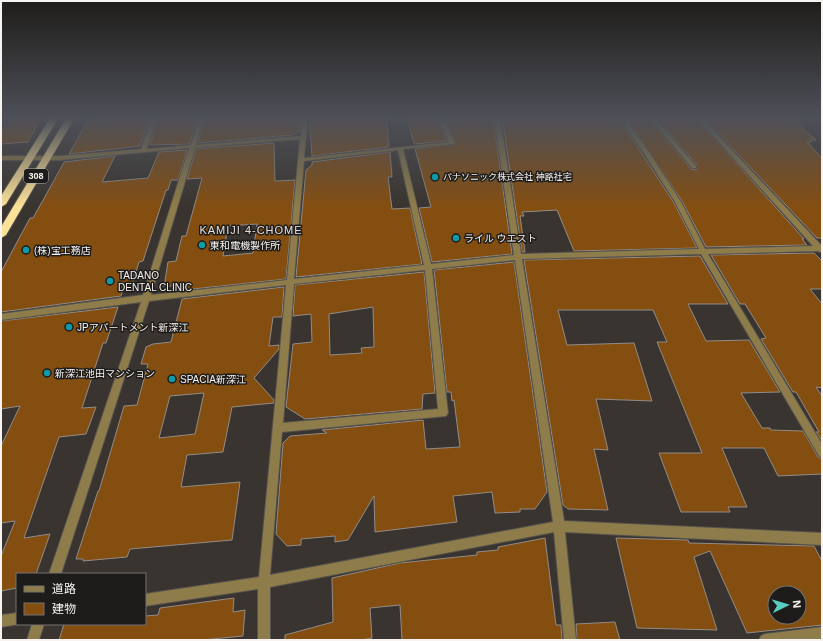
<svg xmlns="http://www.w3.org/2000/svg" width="823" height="641" font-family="Arial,'Noto Sans JP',sans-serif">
  <rect width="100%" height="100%" fill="#39342f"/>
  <path fill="#844e11" stroke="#928c87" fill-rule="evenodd" d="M14,117H42L28,142L1,144V132Z
    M101,117H150L140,146L69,154L87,122L100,121Z
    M158,117H197L190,144L150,145Z
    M206,117H300V131L293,135L198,143Z
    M309,117H386L389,147L312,156Z
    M407,117H436L447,141L414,144Z
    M444,117H493L512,254L432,262L419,208L431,207L415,149L456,144Z
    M502,117H618L674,203L697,248L574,251L557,210L522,212L524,216H520L525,252H522Z
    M626,117H648L691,169L696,170L697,165L656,117H695L804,239H802L807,245L706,247L682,201Z
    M703,117H790L816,140H810L812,142H807L822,158V238H817Z
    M274,143L275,181L295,180L286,279L184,290L185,284L164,287L168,262L176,261L182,236H186L202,178L187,179L196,149ZM257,224L253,253L223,256L228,226Z
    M187,150L178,180H171L168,190H166L143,261L139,262L131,288L123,289L121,296L1,312V272L30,218H33L42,202L64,162L115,156L102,182L148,178L159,152Z
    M390,152L392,177H388L392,209L410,208L422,264L296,277L306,170L312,165V162Z
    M814,253L822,261V289H810L822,304V388L816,387L822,396V441L816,432H819L796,392H793L761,339L766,338L745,304H740L711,255Z
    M700,256L728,304H688L706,341L749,340L780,392L741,393L762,428H770L771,430L803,431L818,457L822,459V474L778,476L764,448H722L747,507H728L730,512H681L659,453H702L657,342H667L653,310H558L567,345L634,343L652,401L596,399L608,450L594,449L608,510L568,509L563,505L524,260Z
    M514,262L547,492L535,509H520V512L495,513L492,492L453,496L457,522L375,532L374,496L348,540L335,542V536L301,539V545L287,546L276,534L283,443L290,436L327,433L322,430L423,420L426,449L460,447L454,400L452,401L451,392H447L434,270Z
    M424,272L435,393L423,394L422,409L305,419L286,407L293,344L312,342L311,314L293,316L295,285ZM373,307L374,347L361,348L362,353L330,355L329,314Z
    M284,287L282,317H273L269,346L279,345V349L254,378L274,400V403L232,407L223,452L187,455L181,487L240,482L232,540L130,549L127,557L83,561V559H76L98,491H99L124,406L137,405L148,364H141L146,347L153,344L171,342L182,299ZM204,393L195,434L159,438L170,396Z
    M118,307L106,343H103L82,408L96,407L86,434L59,437L24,538L50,534L36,574H17V588L1,591V556L15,521L1,523V446L20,406L1,409V321Z
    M545,538L556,625H561L562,640H402L400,605L370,608L372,638L361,640H285V635L333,622L332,578L400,563L477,555V552L498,550V547Z
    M616,538L688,540L689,543L814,546L822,561V625L747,633L710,551L694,557L717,630L637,628ZM775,593H799V617H775Z
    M234,598L233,612L245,610L243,636L202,640H59L64,624H145V616L158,615L160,608Z
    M615,622L620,640H577L576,624Z"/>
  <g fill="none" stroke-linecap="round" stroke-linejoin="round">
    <defs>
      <path id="street" d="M152,117H157L147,149L191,145L199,117H205L196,145L301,136L302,117H308L304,158L449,142L437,117H442L455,143L454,144L403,149L431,264L514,255L494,117H500L521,254L699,249L675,202L645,155L619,117H624L651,155L681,202L705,249L813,246L696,117H701L822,246L821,252L817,251L708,254L822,444V458L819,456L701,254L522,259L564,521L822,533V545L565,532L576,640H564L554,532L270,587V640H258V589L145,606V594L259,577L286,285L149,301L61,574H49L141,302L1,320V314L143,295L189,148L60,160H1V156H60L141,149ZM300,139L287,280L151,295L195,148ZM398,150L424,265L294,279L304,161ZM515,260L553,522L270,575L282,432L446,416L448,413L432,269ZM425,270L438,409L283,423L294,284Z
        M649,117H654L696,166V168H692Z
        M17,613V624H20L1,627V615Z
        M32,624H44L39,640H27Z
        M822,627V639L759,640L761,636L765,634Z"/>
      <path id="highway" d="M51,117H59L6,204L1,207V196Z
        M67,117H75L6,235L1,238V227Z"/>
    </defs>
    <use href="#street" stroke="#57534e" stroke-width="2"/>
    <use href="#highway" stroke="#57534e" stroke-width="2"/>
    <use href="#street" fill="#8e7d4a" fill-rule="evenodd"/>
    <use href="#highway" fill="#fce298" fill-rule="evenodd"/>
  </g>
  <linearGradient id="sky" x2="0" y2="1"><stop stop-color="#1f1d1a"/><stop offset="0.57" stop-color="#4e5058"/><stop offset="1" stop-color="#4e5058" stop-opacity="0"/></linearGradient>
  <rect width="823" height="207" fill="url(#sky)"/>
  <g fill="#0f9aa8" stroke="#1e1c1a" stroke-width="1.5">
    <circle cx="435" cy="177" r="4"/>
    <circle cx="456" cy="238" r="4"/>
    <circle cx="202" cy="245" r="4"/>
    <circle cx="26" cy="250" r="4"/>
    <circle cx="110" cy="281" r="4"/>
    <circle cx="69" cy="327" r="4"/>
    <circle cx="47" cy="373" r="4"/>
    <circle cx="172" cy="379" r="4"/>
  </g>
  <g text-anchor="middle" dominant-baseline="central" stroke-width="3" stroke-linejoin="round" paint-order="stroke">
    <rect fill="#1e1c1a" stroke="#b6b2b0" stroke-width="1" x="24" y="169" width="24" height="14" rx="3"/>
    <g font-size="9" font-weight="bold" fill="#f7f3f0">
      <text x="36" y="176">308</text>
    </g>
    <g font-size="9" fill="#f7f3f0" stroke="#1e1c1a" text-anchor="start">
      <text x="443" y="177">パナソニック株式会社 神路社宅</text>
    </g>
    <g font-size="10" fill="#f7f3f0" stroke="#1e1c1a" text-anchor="start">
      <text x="464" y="238">ライル ウエスト</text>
      <text x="210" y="245">東和電機製作所</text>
      <text x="34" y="250">(株)宝工務店</text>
      <text x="118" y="275">TADANO<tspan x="118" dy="12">DENTAL CLINIC</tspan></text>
      <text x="77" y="327">JPアパートメント新深江</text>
      <text x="55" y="373">新深江池田マンション</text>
      <text x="180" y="379">SPACIA新深江</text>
    </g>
    <g font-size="11" letter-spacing="1" fill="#e7e0db" stroke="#1e1c1a">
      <text x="251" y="230">KAMIJI 4-CHOME</text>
    </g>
  </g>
  <rect width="823" height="641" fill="none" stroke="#f7f3f0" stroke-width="4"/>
  <rect x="16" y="573" width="130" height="52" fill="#1e1c1a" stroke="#757270"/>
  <rect x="24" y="586" width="20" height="6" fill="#8e7d4a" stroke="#757270"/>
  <text x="52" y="593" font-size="12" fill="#f7f3f0">道路</text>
  <rect x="24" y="603" width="20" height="12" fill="#844e11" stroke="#757270"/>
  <text x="52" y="613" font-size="12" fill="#f7f3f0">建物</text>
  <g transform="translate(787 605) rotate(85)"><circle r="19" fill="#1e1c1a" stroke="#757270"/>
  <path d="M0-3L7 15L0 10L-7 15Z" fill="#58cec0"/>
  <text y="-6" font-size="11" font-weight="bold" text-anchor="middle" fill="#f7f3f0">N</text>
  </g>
</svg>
